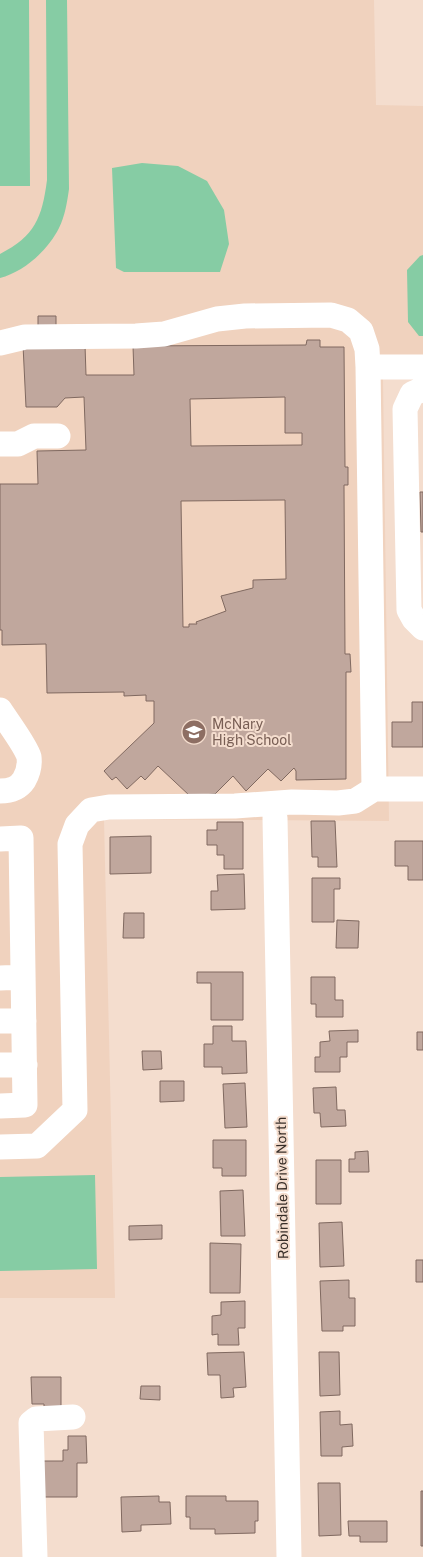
<svg xmlns="http://www.w3.org/2000/svg" width="423" height="1557" font-family="'Public Sans',sans-serif">
  <rect width="100%" height="100%" fill="#f4ddce"/>
  <path fill="#f0d2be" d="M0,0H374L376,105L423,106V377L383,378L389,821L104,819L115,1298H0Z"/>
  <path fill="#86cca4" d="M0,0H29L30,186H0Z
    M46,0H67L69,189C67,203 65,216 59,228C48,250 24,272 0,278V254C35,236 42,218 47,180Z
    M142,163L178,166L207,181L224,210L229,244L220,272H124L116,268L112,168Z
    M423,255V336H419L408,322L407,270L420,256Z
    M95,1175L97,1269L0,1271V1177Z"/>
  <path fill="#c0a79d" stroke="#806960" fill-rule="evenodd" d="M38,316H56V329H38Z
    M307,340H320V347H344L345,467H348V485H344L345,654H350L351,672H346V779L296,780V771L294,768L281,781L268,769L246,791L233,776L215,794L190,796L158,766L145,780L141,776L127,789L116,777L112,780L104,771L154,723V701H146V695L124,696V692L47,693L46,644L2,645V630H0V484H38L37,451L86,450L84,397L65,398L57,407H26L23,345H85L86,375H134L133,346L306,345ZM285,397V433H302V445L191,446L190,399ZM285,500L286,579L253,580V588L221,596L226,611L196,622L197,624H189V627H183L181,501Z
    M420,492H423V532H421Z
    M412,702H423V747H392V722H412Z
    M311,821H335L337,867H318V857H312Z
    M217,822H243V869H224V855H217V845H207V830H217Z
    M151,836V873L110,874V837Z
    M395,841H423V880H408V866H395Z
    M244,874L245,909L211,910V891H218L217,875Z
    M312,878H340V889H334V922H312Z
    M124,913H144V938H123Z
    M337,920L359,921L358,948H336Z
    M197,972H243V1020H211V983H197Z
    M311,977H335V1000H343V1017H316V1004H311Z
    M213,1026H232V1041H246L247,1073L222,1074V1067H204V1044H213Z
    M358,1030V1042H347V1057H340V1072H315V1057H320V1042L330,1041L329,1031Z
    M417,1032H423V1050H417Z
    M142,1051H161L162,1069L143,1070Z
    M160,1081H184V1101L160,1102Z
    M245,1083L247,1127L225,1128L223,1084Z
    M336,1087L337,1110H345L346,1126L321,1127L320,1113H314L313,1088Z
    M213,1140H246V1176H222V1168H213Z
    M368,1151L369,1172H349V1159H355V1152Z
    M316,1160H341V1204H316Z
    M243,1190L245,1236H221L220,1191Z
    M342,1222L344,1266L320,1267L319,1223Z
    M162,1225V1239L129,1240V1226Z
    M210,1243L241,1244L240,1293H210Z
    M416,1260H423V1282H416Z
    M349,1280V1298H355V1326H343V1331H322L320,1281Z
    M245,1301V1328H238L239,1345H218V1334L212,1335V1316L221,1315V1302Z
    M244,1352L246,1387L233,1388L234,1397L221,1398L220,1375H208L207,1353Z
    M319,1352H339L340,1395L320,1396Z
    M31,1377H61V1409H44V1404H32Z
    M141,1386H160V1400L140,1399Z
    M340,1411V1425L352,1424L353,1446L342,1447V1456H321L320,1412Z
    M68,1436H86L87,1463H77V1497H37V1461H63V1450H68Z
    M318,1483H340L341,1535L319,1536Z
    M421,1491H423V1546H421Z
    M159,1496V1502H170L171,1524L141,1525V1531L122,1532L121,1497Z
    M186,1496H226V1501H258V1521H255V1533L215,1534V1529H190V1517H186Z
    M348,1521H387V1542H360V1536H349Z"/>
  <g fill="none" stroke-linecap="round" stroke-linejoin="round">
    <path stroke="#fff" stroke-width="25" d="M0,343L25,337L136,336L164,334L217,319L245,316L331,315L348,320L361,331L367,349L368,367L374,789
      M368,367H423
      M423,389L412,394L405,409L409,610L414,619L423,628
      M0,444H18L34,436H58
      M0,710C7,721 26,746 29,757C30,765 28,773 24,780C18,789 10,791 0,791
      M374,789H423
      M275,818L289,1557
      M0,839L21,838L25,1105L0,1106
      M0,978L23,977
      M0,1021H24
      M0,1065H25
      M0,1147L37,1146L75,1110L70,844L77,825L91,810L109,807L235,806L292,802L338,803L355,801L374,789
      M35,1557L31,1423L36,1419L73,1417"/>
  </g>
  <defs>
    <symbol id="school-disc" viewBox="-11 -11 22 22"><circle r="9.5" fill="#8d6e63" stroke="#f4ddce"/><path d="M0-5L7-2L0 1L-7-2ZM-4 1L0 2.5L4 1V4Q0 6-4 4Z" fill="#fff"/></symbol>
  </defs>
  <g fill-rule="evenodd">
    <use href="#school-disc" x="180" y="718" width="28" height="28"/>
  </g>
  <g text-anchor="middle" dominant-baseline="central" stroke-width="4" stroke-linejoin="round" paint-order="stroke">
    <g font-size="14" fill="#785e54" stroke="#f4ddce" text-anchor="start">
      <text x="212" y="724">McNary<tspan x="212" dy="16">High School</tspan></text>
    </g>
    <g font-size="14" fill="#372e28" stroke="#f4ddce">
      <text transform="translate(282 1188) rotate(-91)">Robindale Drive North</text>
    </g>
  </g>
</svg>
